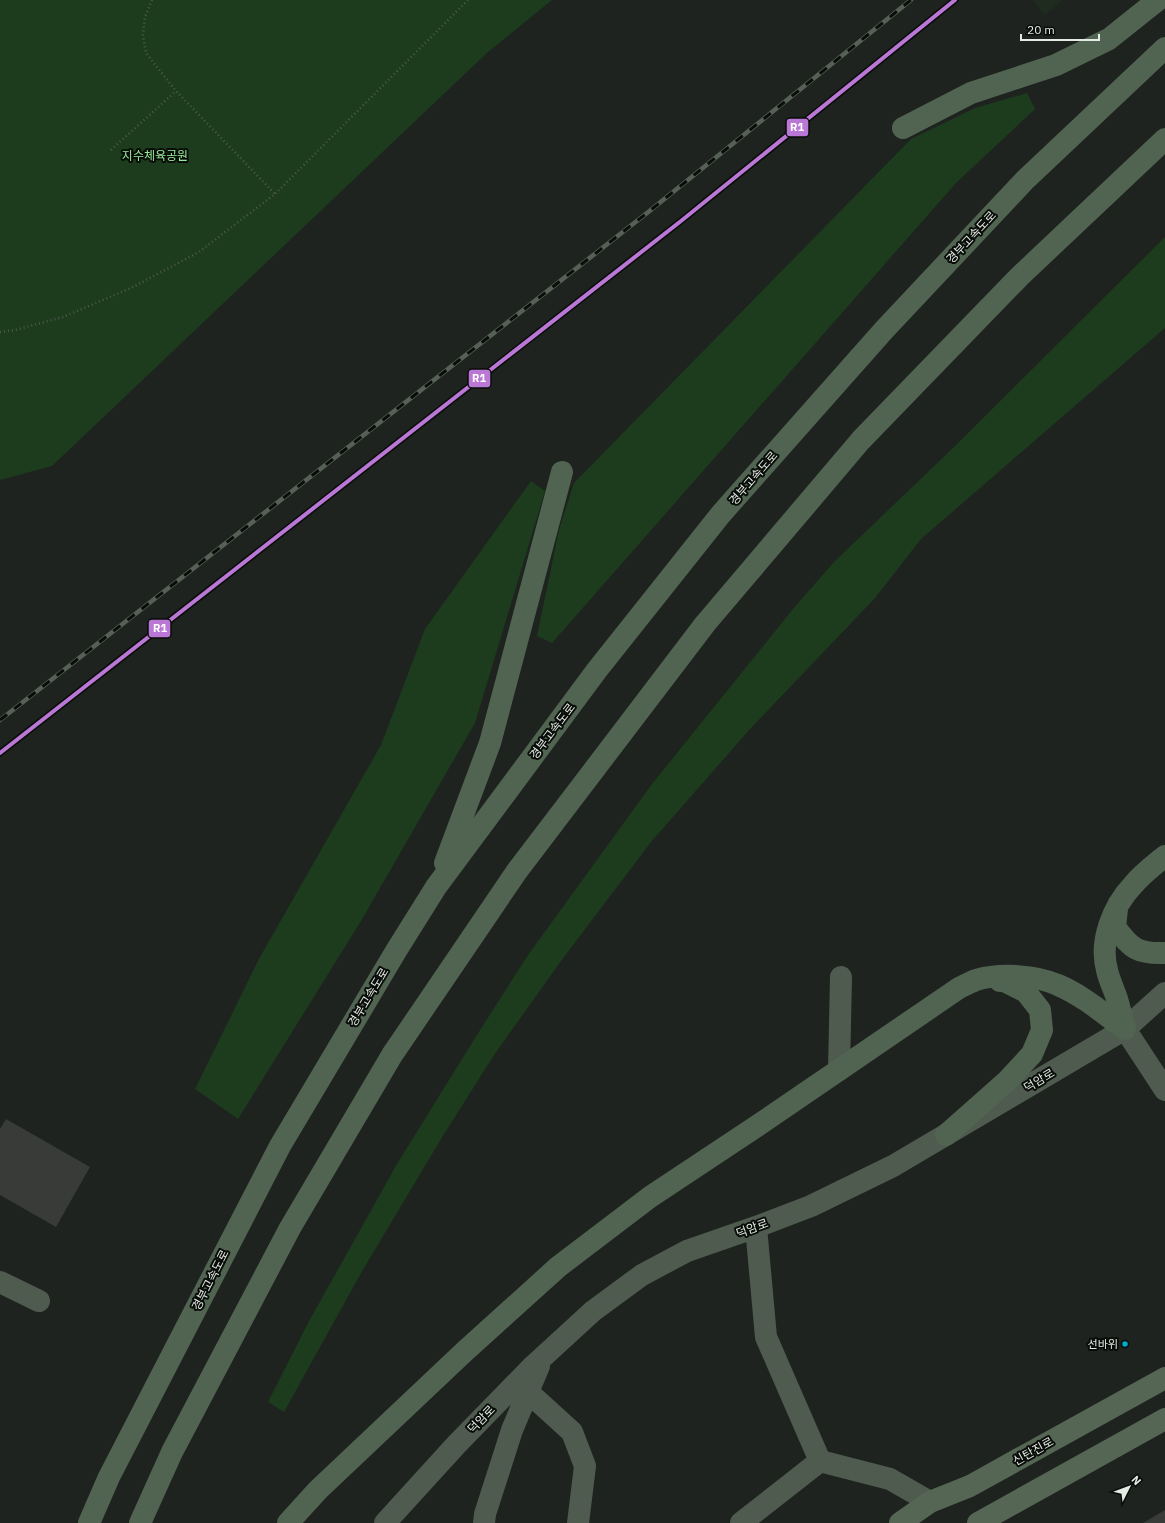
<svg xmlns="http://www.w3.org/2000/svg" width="1165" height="1523" font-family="'IBM Plex Sans','Noto Sans KR',sans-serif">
  <rect width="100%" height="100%" fill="#1f231f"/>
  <path fill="#202b20" d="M1033,0H1063L1045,15Z"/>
  <path fill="#1c3c1d" d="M0,0H552L488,52L52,466L0,480Z
    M1027,93L1035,109L956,183L552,643L537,636L559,530L574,483L911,139L975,108Z
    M1165,237V328L921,539L875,598L750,729L651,842L561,961L494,1055L441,1139L361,1273L284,1412L268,1402L308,1323L397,1164L475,1038L528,955L652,784L793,609L834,562L954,447Z
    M531,481L545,491L475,723L361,921L238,1119L195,1089L260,957L381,745L425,629Z"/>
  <path fill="#383b38" d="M6,1119L90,1167L56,1227L0,1195V1129Z
    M1165,1510V1523H1143Z"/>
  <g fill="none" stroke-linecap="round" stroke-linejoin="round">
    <path stroke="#505950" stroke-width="2.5" stroke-dasharray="1 3" stroke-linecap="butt" d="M152,0L145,17L143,35L146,53L176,91L275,194
      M111,150L176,91
      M0,332L15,330L63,317L131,288L199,252L275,194L468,0"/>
    <path stroke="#505b50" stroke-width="22" d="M1125,1029L1165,1090
      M839,1070L841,977
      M756,1227L766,1337L820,1461L890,1479L930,1502
      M0,1282L39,1301
      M528,1392L572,1432L585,1466L578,1523
      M385,1523L456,1445L533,1366L593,1311L642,1275L687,1251L756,1227L811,1206L893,1166L1125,1029L1165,993
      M484,1523L485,1514L512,1430L539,1366
      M741,1523L820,1461"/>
    <path stroke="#565" stroke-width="22" d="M900,1523L930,1502L970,1486L1165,1378
      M978,1523L1165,1419"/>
    <path stroke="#516452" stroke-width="22" d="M903,128L971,93L1056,65L1109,39L1158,0
      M445,863L490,743L562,472
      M1117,909L1115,927C1131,949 1138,954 1165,953
      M1125,1029C1122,1019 1120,1009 1117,999C1114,989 1109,980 1107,970C1099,941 1113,906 1133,885C1142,874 1154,865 1165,856
      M946,1135L1007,1081L1032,1054L1042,1030L1040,1010L1026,992L1004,981H1000
      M89,1523L109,1477L280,1146L396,951L436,887L597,670L721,514L884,330L1025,180L1165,48
      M140,1523L172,1452L290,1228L392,1055L517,871L705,624L861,440L1020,276L1165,139
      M288,1523L318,1490L464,1352L558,1267L650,1197L757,1126L959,988C965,985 971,982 976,980C1000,973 1036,975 1058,985C1082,995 1104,1014 1125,1029"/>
    <defs>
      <path id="rail" d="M0,720L647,213L911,0"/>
    </defs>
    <use href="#rail" stroke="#576057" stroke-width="4.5"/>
    <use href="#rail" stroke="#090d09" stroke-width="3" stroke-dasharray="9" stroke-linecap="butt"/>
    <defs>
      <path id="rail-1" d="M0,753L681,221L955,0"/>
    </defs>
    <use href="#rail-1" stroke="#090d09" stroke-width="7"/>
    <use href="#rail-1" stroke="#ba77d6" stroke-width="4"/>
  </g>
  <circle fill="#00a9ce" stroke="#090d09" stroke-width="1.5" cx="1125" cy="1344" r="3.5"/>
  <g text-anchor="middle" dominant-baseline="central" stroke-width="4" stroke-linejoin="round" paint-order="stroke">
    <g font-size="11" fill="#e4eae4" stroke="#090d09" text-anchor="end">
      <text x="1118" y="1344">선바위</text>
    </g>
    <g font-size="12" fill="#9aec9a" stroke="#090d09">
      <text x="155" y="155">지수체육공원</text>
    </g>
    <g font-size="12" fill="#e4eae4" stroke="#090d09">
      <text transform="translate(971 237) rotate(-47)">경부고속도로</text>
      <text transform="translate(753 478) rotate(-49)">경부고속도로</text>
      <text transform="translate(552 731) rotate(-53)">경부고속도로</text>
      <text transform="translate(368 997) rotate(-59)">경부고속도로</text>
      <text transform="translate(1039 1080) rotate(-31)">덕암로</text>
      <text transform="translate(752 1228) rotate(-20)">덕암로</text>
      <text transform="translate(210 1280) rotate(-63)">경부고속도로</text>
      <text transform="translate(481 1419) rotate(-46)">덕암로</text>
      <text transform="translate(1033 1451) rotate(-29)">신탄진로</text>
    </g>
  </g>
  <g stroke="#090d09" stroke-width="1.5">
    <rect x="786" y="118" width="23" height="19" rx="4" fill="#ba77d6"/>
    <rect x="468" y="369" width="23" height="19" rx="4" fill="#ba77d6"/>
    <rect x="148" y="619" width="23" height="19" rx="4" fill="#ba77d6"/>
  </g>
  <g font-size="11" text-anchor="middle" font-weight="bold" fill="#fff">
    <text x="797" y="131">R1</text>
    <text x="479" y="382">R1</text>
    <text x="160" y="632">R1</text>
  </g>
  <g transform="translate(1129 1487) rotate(48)" stroke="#090d09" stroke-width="3" paint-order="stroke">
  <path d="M0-3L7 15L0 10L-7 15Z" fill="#e4eae4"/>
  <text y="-6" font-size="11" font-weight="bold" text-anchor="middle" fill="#e4eae4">N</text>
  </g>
  <path d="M1021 34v6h78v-6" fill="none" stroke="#e4eae4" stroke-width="2"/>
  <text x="1027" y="34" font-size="12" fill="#e4eae4" stroke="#090d09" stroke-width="3" paint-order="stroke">20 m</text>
</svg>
